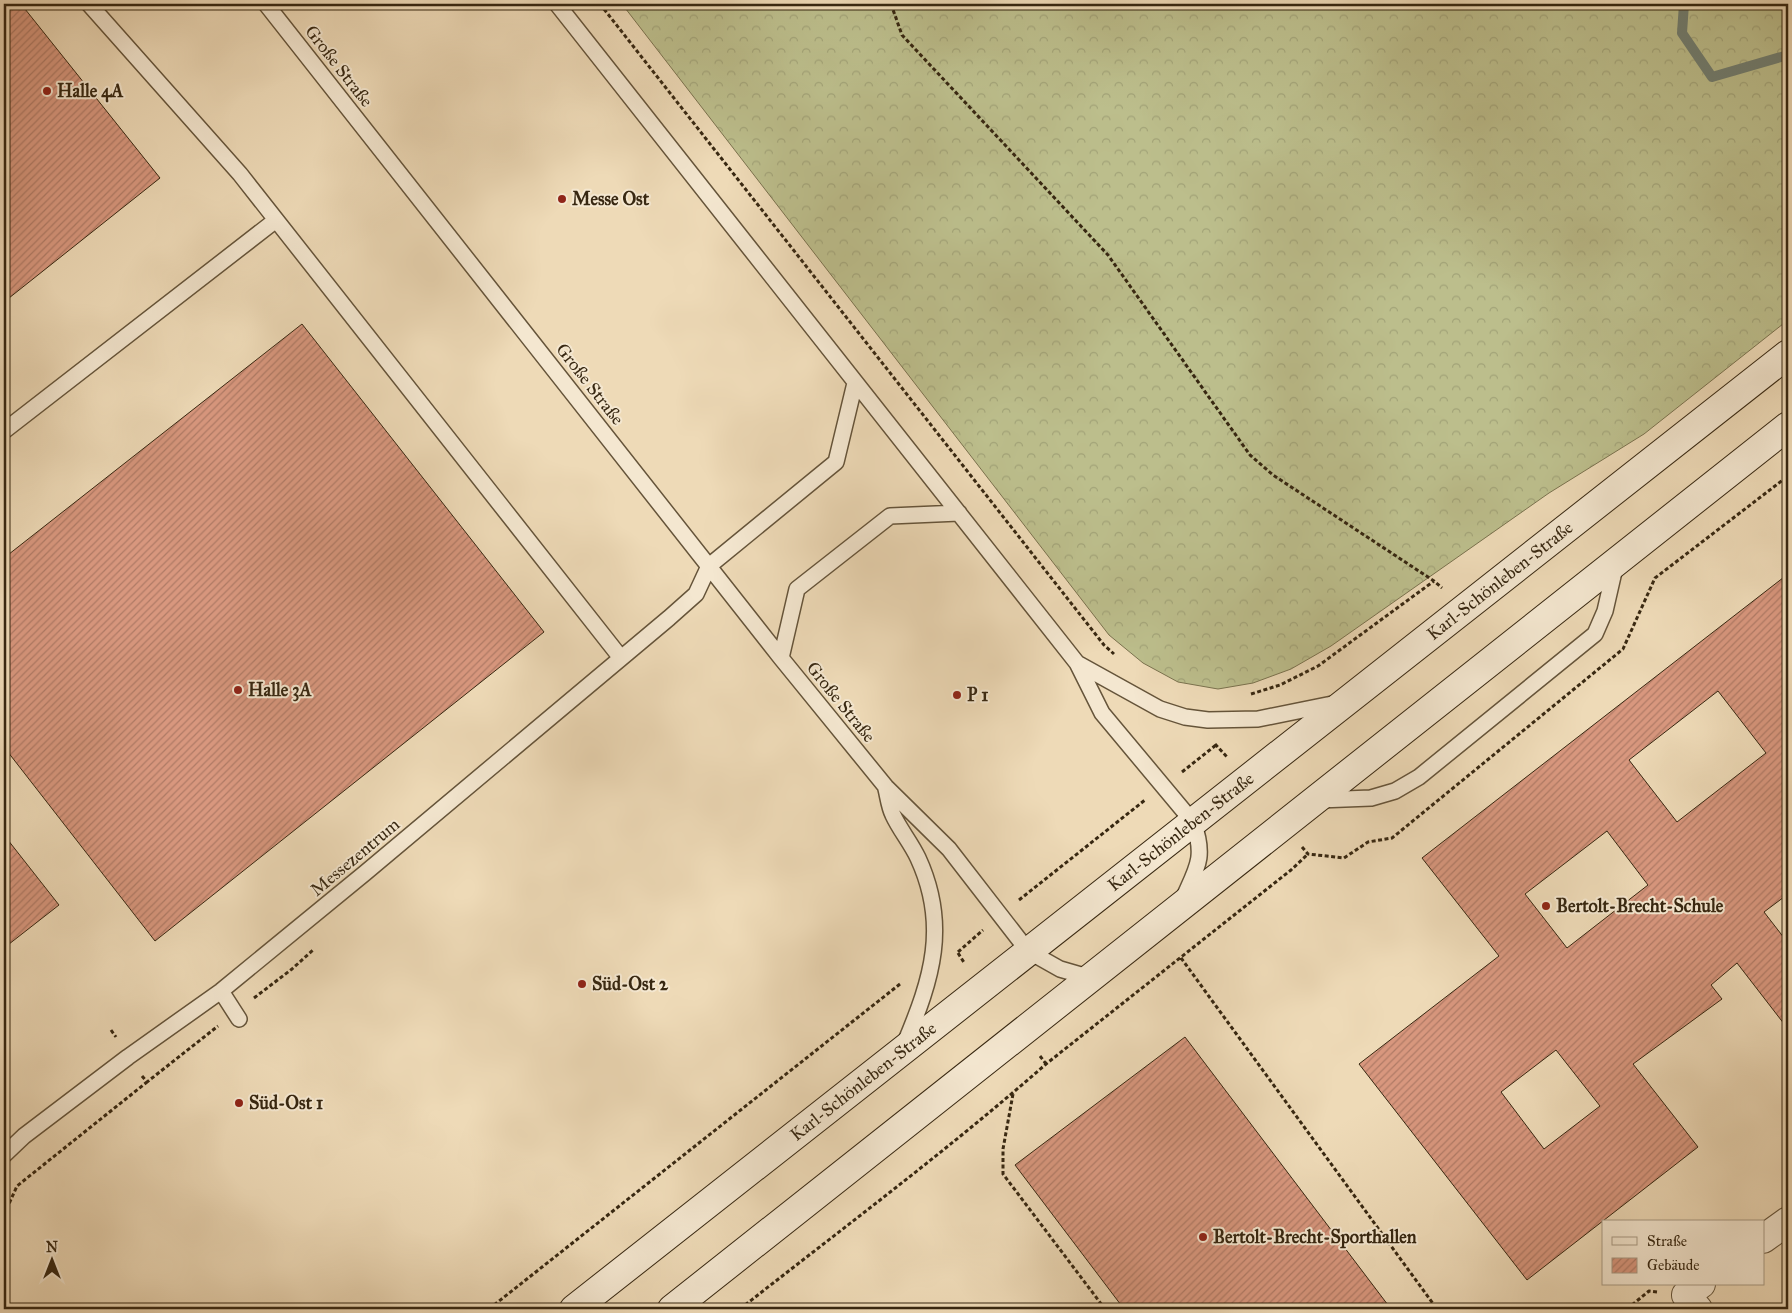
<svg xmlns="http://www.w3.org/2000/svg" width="1792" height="1313" font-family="'IM FELL Great Primer',serif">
  <defs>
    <pattern id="forest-crowns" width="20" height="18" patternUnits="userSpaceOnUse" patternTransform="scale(1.25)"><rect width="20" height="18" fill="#bcbe8c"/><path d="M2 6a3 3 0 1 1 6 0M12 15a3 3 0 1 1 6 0" fill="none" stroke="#a2a378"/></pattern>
    <pattern id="building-hatch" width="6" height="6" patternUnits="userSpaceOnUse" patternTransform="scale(1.25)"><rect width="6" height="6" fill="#d8977e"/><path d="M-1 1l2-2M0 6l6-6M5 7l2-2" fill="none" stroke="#b07b66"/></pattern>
  </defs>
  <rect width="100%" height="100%" fill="#eedab7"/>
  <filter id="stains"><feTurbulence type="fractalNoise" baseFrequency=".004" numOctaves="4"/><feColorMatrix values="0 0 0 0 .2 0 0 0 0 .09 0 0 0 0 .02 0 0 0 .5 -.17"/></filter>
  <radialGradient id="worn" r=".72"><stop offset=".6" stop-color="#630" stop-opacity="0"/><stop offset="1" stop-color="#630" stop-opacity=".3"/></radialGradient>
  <path fill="url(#forest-crowns)" stroke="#7a724e" d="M622,4H1788V320L1644,434L1549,493L1331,646L1291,669L1253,683L1218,689L1178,682L1143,663L1109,635Z"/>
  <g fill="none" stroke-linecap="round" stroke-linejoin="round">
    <path stroke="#727f72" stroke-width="10" d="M1684,4L1682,33L1712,77L1788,55"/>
  </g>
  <path fill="url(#building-hatch)" stroke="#372711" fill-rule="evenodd" d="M4,4H21L160,178L4,302Z
    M302,324L544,632L155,941L4,747V558Z
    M1788,574V894L1764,912L1788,943V1029L1737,963L1711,985L1722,999L1633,1064L1698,1147L1527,1280L1359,1064L1499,956L1422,858ZM1718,691L1766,753L1677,822L1629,760ZM1607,831L1648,885L1567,948L1525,894ZM1556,1050L1600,1106L1544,1149L1501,1092Z
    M4,835L59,905L4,948Z
    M1185,1037L1391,1309H1124L1015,1165Z"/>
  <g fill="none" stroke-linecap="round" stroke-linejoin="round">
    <defs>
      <path id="service" d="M89,4L240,174L621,658
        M266,4L781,658L886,787L949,849L1028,951L1060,969L1091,978
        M557,4L1077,663L1102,713L1193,822C1206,857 1197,868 1183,899
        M4,431L276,220
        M781,658L797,589L890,516L959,513
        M1077,663L1160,709L1185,717L1208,720L1258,719L1337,703
        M886,789C888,797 889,807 893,815C900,830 911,843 918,858C949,925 932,979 905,1043
        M1319,800L1371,798L1395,791L1419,777L1595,634L1605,611L1616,563
        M221,991L239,1019
        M4,1155L24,1136L128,1057L221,991L365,873L669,618L696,594L709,566L836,462L855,383"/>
      <path id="minor" d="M1763,1239L1788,1221
        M1698,1309L1686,1295L1701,1284"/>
      <g id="secondary">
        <path id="s1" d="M574,1309L1788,354"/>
        <path d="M672,1309L1788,426"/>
      </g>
    </defs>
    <use href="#service" stroke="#65543a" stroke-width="18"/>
    <use href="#minor" stroke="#65543a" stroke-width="30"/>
    <use href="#secondary" stroke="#372711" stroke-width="30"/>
    <path stroke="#372711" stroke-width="3" stroke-dasharray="4 2.5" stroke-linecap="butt" d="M600,4L1104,645L1114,654
      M891,4L902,35L1108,255L1250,455L1273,475L1434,581L1442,588
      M1251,694L1280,685L1318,666L1434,581
      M1215,744L1228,758
      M1182,772L1216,745
      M1302,847L1308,854L1344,858L1368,842L1392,838L1623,649L1655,578L1788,476
      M1019,900L1145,800
      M958,952L983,930
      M958,953L965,964
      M1181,958L1437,1309
      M254,998L292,969L313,950
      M111,1030L116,1037
      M1040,1056L1046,1064
      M142,1076L147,1082L218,1026
      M1013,1094L1003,1149V1174L1105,1309
      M4,1215L17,1186L147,1082
      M489,1309L900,984
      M740,1309C843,1228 948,1150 1046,1064L1291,870L1308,854
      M1627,1309L1649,1291L1657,1292"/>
    <use href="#service" stroke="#f4e7d0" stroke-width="15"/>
    <use href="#minor" stroke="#f4e7d0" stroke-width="28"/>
    <use href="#secondary" stroke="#f4e7d0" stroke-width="28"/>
  </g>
  <g fill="#8f2418" stroke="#f4e7d0" stroke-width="2">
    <circle cx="47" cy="91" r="5"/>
    <circle cx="562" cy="199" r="5"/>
    <circle cx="238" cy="690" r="5"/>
    <circle cx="957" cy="695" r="5"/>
    <circle cx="1546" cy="906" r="5"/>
    <circle cx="582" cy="984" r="5"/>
    <circle cx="239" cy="1103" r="5"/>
    <circle cx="1203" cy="1237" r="5"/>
  </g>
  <g text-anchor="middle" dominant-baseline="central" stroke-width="4" stroke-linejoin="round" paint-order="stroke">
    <g font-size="18" fill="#372711" stroke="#f4e7d0">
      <text transform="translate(339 66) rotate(52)">Große Straße</text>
      <text transform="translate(590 384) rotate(52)">Große Straße</text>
      <text stroke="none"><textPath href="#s1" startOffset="1178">Karl-Schönleben-Straße</textPath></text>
      <text transform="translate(841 702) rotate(51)">Große Straße</text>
      <text stroke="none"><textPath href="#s1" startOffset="772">Karl-Schönleben-Straße</textPath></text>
      <text transform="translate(355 857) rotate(-40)">Messezentrum</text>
      <text stroke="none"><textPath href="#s1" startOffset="368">Karl-Schönleben-Straße</textPath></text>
    </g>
    <g font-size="18" font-weight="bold" fill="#372711" stroke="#f4e7d0" text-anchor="start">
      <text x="57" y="91">Halle 4A</text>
      <text x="572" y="199">Messe Ost</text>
      <text x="248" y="690">Halle 3A</text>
      <text x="967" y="695">P 1</text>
      <text x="1556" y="906">Bertolt-Brecht-Schule</text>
      <text x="592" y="984">Süd-Ost 2</text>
      <text x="249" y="1103">Süd-Ost 1</text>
      <text x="1213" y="1237">Bertolt-Brecht-Sporthallen</text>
    </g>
  </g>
  <rect width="1792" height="1313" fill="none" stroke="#eedab7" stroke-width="20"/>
  <rect x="5" y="5" width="1782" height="1303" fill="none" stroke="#372711" stroke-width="2.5"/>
  <rect x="10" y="10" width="1772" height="1293" fill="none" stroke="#372711"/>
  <rect x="1602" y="1220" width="162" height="65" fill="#f4e7d0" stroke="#a89a84"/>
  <rect x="1612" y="1237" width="25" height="8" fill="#f4e7d0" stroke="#a89a84"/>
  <text x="1647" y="1246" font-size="15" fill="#372711">Straße</text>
  <rect x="1612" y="1258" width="25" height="15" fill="url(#building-hatch)" stroke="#a89a84"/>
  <text x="1647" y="1270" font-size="15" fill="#372711">Gebäude</text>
  <g transform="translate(52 1260)" stroke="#f4e7d0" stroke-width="4" paint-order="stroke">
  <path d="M0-4L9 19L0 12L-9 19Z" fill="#372711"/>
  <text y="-8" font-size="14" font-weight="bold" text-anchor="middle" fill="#372711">N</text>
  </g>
  <rect width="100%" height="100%" filter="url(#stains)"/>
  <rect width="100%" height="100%" fill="url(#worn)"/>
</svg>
